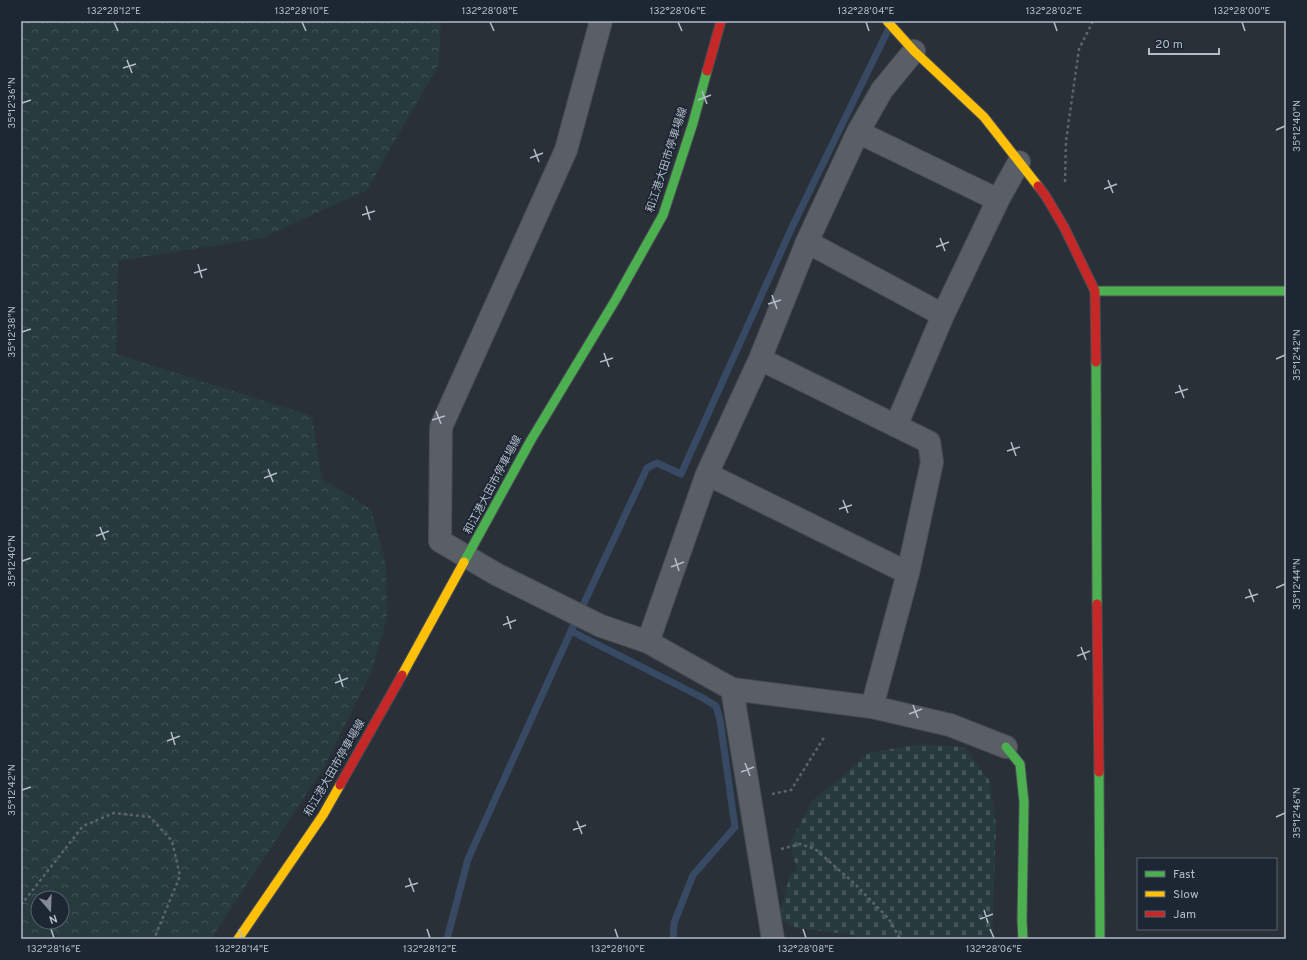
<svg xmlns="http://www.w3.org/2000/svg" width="1307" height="960" font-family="Overpass,'Noto Sans JP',sans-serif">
  <defs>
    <pattern id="forest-crowns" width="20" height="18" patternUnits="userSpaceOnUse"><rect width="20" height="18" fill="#273a3e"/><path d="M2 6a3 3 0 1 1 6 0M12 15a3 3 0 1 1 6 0" fill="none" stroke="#445559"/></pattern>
    <pattern id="cemetery-stones" width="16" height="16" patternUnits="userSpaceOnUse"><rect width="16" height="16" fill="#273a3e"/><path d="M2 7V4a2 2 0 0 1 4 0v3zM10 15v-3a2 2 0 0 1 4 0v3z" fill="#445559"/></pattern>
  </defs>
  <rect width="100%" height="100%" fill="#2a3038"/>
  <path fill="url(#forest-crowns)" fill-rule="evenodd" d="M21,21H441L439,64L367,190L262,238L118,261L116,354L312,416L322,479L371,509L386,565L387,618L372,670L324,767L211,939H21ZM38,898H62V922H38Z"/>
  <path fill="url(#cemetery-stones)" d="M921,744L964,747L989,780L996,825L992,939H856L854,935L797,928L779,919L790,874L797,870L790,843L813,800L842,777L868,753Z"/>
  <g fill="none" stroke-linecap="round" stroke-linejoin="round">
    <path stroke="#384963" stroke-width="7" d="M571,631L703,698L716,706L720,720L735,827L693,875L674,923L673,939
      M447,939L468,859L571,631L647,468L657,463L681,474L793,225L889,28"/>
    <defs>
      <path id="street" d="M601,21L566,150L441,427L440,541L496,574L601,626L648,642L732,689L773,939
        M858,132L882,90L914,51
        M998,200L1019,162
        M807,242L943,315
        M760,359L929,442L932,462L908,573L872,707
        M707,474L908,573
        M648,642L707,474L760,359L807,242L858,132L998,200L943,315L896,426
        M732,689L872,707L950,725L1006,747"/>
      <path id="fast" d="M1095,291H1286
        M1096,362L1097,604
        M464,562L531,440L616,299L663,215L693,123L707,71
        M1006,747L1020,764L1024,802L1022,920L1023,939
        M1099,772L1100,939"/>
      <path id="slow" d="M887,21L914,51L984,117L1038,186
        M402,675L464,562
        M238,939L323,815L340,785"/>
      <path id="jam" d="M707,71L721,21
        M1038,186L1045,195L1064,227L1095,291L1096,362
        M1097,604L1099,772
        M340,785L402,675"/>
    </defs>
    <use href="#street" stroke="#484c53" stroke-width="24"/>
    <use href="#fast" stroke="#484c53" stroke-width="11"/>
    <use href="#slow" stroke="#484c53" stroke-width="11"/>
    <use href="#jam" stroke="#484c53" stroke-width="11"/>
    <path stroke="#5d636a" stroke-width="2.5" stroke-dasharray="3 3" stroke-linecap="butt" d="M1065,182L1066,141L1079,49L1093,21
      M772,794L791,790L825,736
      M781,849L800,844L815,849L854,883L889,919L900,939
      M21,905L83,826L114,813L150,817L172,841L180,876L154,939"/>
    <use href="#street" stroke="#5a5e66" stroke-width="22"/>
    <use href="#fast" stroke="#4caf50" stroke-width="9"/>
    <use href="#slow" stroke="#ffc107" stroke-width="9"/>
    <use href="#jam" stroke="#c62828" stroke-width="9"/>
  </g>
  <path fill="none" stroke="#b4bcc9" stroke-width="1.5" d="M114,22L118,31M302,22L306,31M490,22L494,31M678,22L682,31M866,22L869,31M1054,22L1057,31M1242,22L1245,31M127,60L132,73M123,68L136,64M702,91L707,104M698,100L711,95M22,103L31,100M1276,130L1285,126M534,149L539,162M530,158L543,153M1108,180L1113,193M1104,189L1117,184M366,206L370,220M362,215L375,211M940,238L945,251M936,247L949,242M198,264L202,278M194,273L207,269M772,295L777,309M768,304L781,300M22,332L31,329M604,353L609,367M1276,359L1285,355M600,362L613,358M1179,385L1184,398M1175,393L1188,389M436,411L441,424M432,420L445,416M1011,442L1016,456M1007,451L1020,447M268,469L273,482M264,478L277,473M843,500L848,513M839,509L852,505M100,527L105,540M96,536L109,531M675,558L679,571M22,561L31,558M671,567L684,562M1276,588L1285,584M1249,589L1254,602M1245,598L1258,594M507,616L511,629M503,625L516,620M1081,647L1086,660M1077,656L1090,651M339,674L343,687M335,683L348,678M913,705L918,718M909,714L922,709M171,732L175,745M167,741L180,736M745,763L750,776M741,772L754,767M22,790L31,787M1276,817L1285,813M577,821L582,834M573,830L586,825M409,878L414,892M405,887L418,883M984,910L988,923M980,919L993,914M51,929L54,938M239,929L242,938M427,929L430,938M615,929L618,938M803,929L806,938M990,929L994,938"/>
  <g text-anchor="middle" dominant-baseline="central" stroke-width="3.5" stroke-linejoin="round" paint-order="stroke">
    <g font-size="11" fill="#b4bcc9" stroke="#1d2633">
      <text transform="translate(667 160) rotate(-72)">和江港大田市停車場線</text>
      <text transform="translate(493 485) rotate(-62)">和江港大田市停車場線</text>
      <text transform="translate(335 768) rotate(-60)">和江港大田市停車場線</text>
    </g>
  </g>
  <rect width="1307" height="960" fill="none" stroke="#1d2633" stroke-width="44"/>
  <rect x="1137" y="858" width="140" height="72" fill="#1d2633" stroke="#59626f"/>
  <rect x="1145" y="871" width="20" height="6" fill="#4caf50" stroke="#59626f"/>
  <text x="1173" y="878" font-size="12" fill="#b4bcc9">Fast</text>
  <rect x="1145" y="891" width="20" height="6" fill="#ffc107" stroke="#59626f"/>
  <text x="1173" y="898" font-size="12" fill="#b4bcc9">Slow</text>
  <rect x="1145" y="911" width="20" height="6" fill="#c62828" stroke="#59626f"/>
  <text x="1173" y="918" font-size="12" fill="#b4bcc9">Jam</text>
  <g transform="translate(50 910) rotate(161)"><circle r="19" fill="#1d2633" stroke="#59626f"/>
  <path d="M0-3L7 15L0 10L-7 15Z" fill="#848b96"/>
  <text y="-6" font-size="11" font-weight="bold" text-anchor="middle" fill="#b4bcc9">N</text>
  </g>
  <path d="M1149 48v6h70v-6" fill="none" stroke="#b4bcc9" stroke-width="2"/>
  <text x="1155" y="48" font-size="12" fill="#b4bcc9" stroke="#1d2633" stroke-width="3" paint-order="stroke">20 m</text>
  <rect x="22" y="22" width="1263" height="916" fill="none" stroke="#b4bcc9" stroke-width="1.5"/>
  <g font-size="10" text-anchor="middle" fill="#b4bcc9">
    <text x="114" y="14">132°28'12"E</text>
    <text x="302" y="14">132°28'10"E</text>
    <text x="490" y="14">132°28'08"E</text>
    <text x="678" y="14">132°28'06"E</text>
    <text x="866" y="14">132°28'04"E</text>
    <text x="1054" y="14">132°28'02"E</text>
    <text x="1242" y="14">132°28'00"E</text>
    <text transform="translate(11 103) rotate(-90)" y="4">35°12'36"N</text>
    <text transform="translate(1296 126) rotate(-90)" y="4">35°12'40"N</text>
    <text transform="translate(11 332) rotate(-90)" y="4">35°12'38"N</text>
    <text transform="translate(1296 355) rotate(-90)" y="4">35°12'42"N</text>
    <text transform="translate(11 561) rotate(-90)" y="4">35°12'40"N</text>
    <text transform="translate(1296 584) rotate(-90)" y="4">35°12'44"N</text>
    <text transform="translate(11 790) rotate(-90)" y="4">35°12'42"N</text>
    <text transform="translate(1296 813) rotate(-90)" y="4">35°12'46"N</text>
    <text x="54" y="952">132°28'16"E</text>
    <text x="242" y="952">132°28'14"E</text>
    <text x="430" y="952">132°28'12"E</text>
    <text x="618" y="952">132°28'10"E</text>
    <text x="806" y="952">132°28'08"E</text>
    <text x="994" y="952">132°28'06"E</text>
  </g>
</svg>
